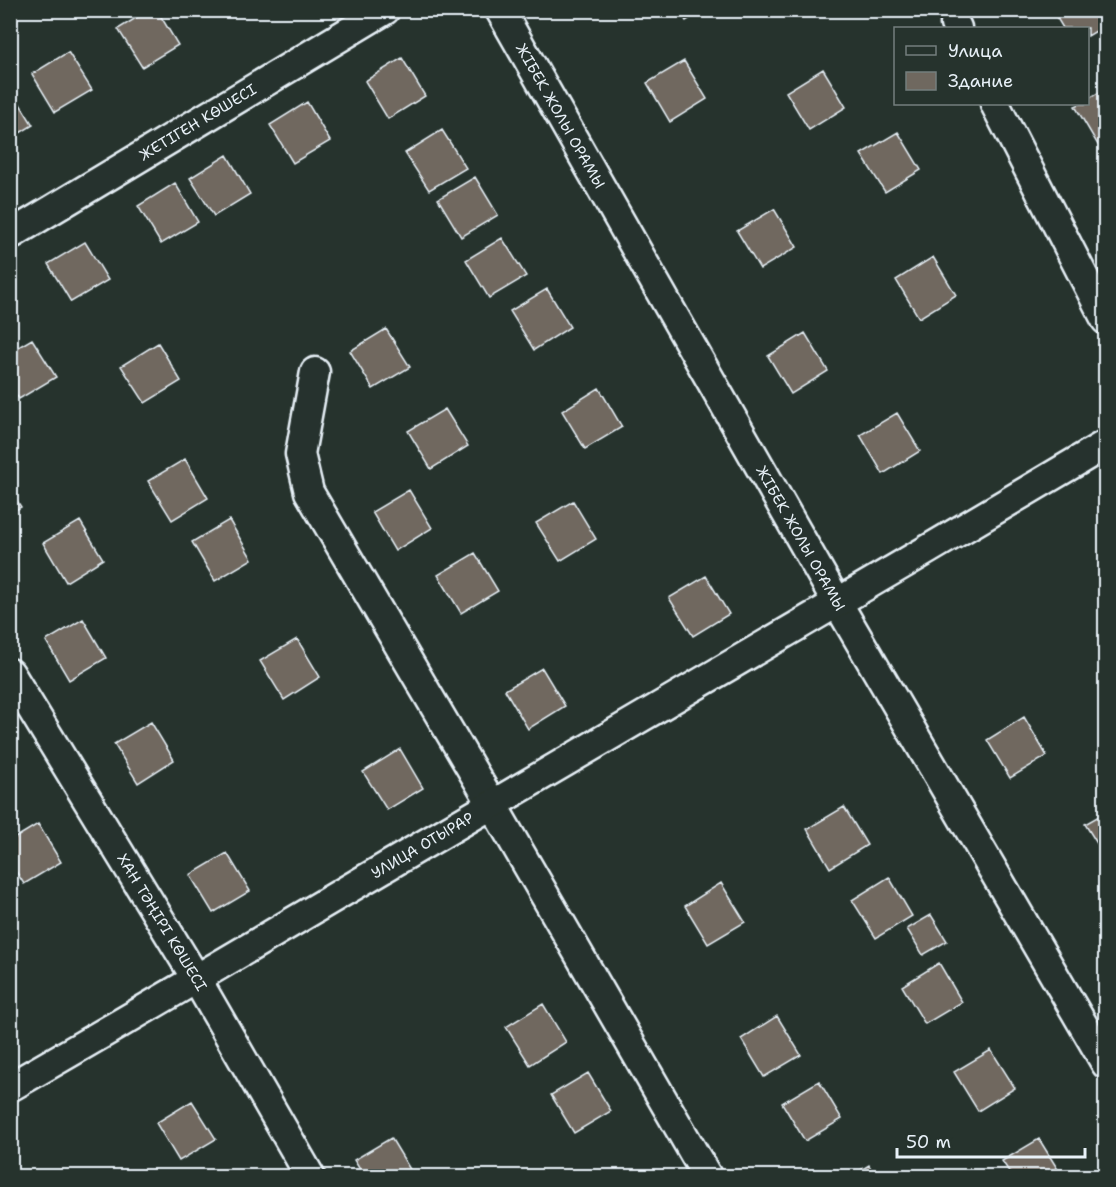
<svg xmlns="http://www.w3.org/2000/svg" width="1116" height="1187" font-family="'Shantell Sans',sans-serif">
  <rect width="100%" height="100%" fill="#26332d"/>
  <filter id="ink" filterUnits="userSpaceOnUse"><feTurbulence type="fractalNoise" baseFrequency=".0167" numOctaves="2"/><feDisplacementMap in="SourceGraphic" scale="12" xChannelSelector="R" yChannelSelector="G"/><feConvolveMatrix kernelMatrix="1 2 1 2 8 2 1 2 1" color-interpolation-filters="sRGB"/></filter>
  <g filter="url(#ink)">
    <path fill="#6f685f" stroke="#e8f1f8" stroke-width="1.5" d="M149,10H157L178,45L142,67L118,29Z
      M679,10H703L686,21Z
      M1052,10H1102L1106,16V25L1088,36V28H1063Z
      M68,52L92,90L55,112L32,74Z
      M402,58L425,96L388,119L365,81Z
      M684,61L707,99L670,122L647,83Z
      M823,69L846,107L809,130L786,92Z
      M10,88L33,125L10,139Z
      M1106,88V140L1098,145L1075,106L1080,104H1088V99Z
      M307,102L330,141L293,163L270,125Z
      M442,130L466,168L429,190L405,153Z
      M898,132L921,170L885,192L861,154Z
      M227,155L250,194L214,216L190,178Z
      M475,177L498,215L461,237L438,199Z
      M175,183L198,222L161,244L138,206Z
      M774,209L797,247L760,269L737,231Z
      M502,238L526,276L489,298L466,260Z
      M85,242L108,280L71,302L48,264Z
      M933,257L956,295L919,318L896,280Z
      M547,289L570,327L534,350L510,311Z
      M386,329L410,367L373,389L350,351Z
      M805,333L828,371L791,394L768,356Z
      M32,339L56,377L19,399L10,385V352Z
      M158,343L181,381L145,403L121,366Z
      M599,388L622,427L585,449L562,411Z
      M445,409L468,446L431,469L408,431Z
      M897,413L920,451L883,474L860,435Z
      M185,459L208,498L172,520L148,481Z
      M10,490L21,507L10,513Z
      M409,490L432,528L395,551L372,512Z
      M573,501L596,539L560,561L536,523Z
      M229,520L252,559L215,581L192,542Z
      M80,521L103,559L66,582L43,543Z
      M475,553L498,591L461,613L438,575Z
      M706,576L729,614L693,636L669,598Z
      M83,619L106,658L69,680L46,641Z
      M297,639L320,677L284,700L260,661Z
      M542,668L565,706L528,729L505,690Z
      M1024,717L1047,756L1010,778L987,740Z
      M151,722L174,760L138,783L114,744Z
      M400,749L423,788L387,810L363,772Z
      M844,807L867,845L830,868L807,829Z
      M1106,812V858L1085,824Z
      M38,824L61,862L24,884L10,862V841Z
      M227,853L250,891L213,913L190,875Z
      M889,877L912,916L876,938L852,900Z
      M721,883L745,922L708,944L685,906Z
      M931,915L947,941L923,955L907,929Z
      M939,963L962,1002L925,1024L902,986Z
      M543,1004L566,1042L530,1065L506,1027Z
      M777,1016L801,1055L764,1077L741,1039Z
      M991,1050L1015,1088L978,1111L954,1072Z
      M588,1073L611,1111L574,1133L551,1095Z
      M819,1081L842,1119L805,1141L782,1103Z
      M192,1101L216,1139L179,1161L156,1123Z
      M391,1138L414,1176H364L354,1160Z
      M1039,1139L1062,1176H1012L1002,1161Z
      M869,1165L875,1176H851Z"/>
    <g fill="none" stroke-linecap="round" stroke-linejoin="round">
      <defs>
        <g id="minor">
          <path id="s1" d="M500,10L838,604L1106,1064"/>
          <path d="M955,24L957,28"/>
          <path d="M995,104L1106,320"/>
          <path id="s2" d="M10,235L385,10"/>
          <path d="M315,372L300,454L309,492L492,804L707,1176"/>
          <path id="s3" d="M10,673L197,980L310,1176"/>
          <path id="s4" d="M10,1087C173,994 333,897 495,803C698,684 903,565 1106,444"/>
        </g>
      </defs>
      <use href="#minor" stroke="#e8f1f8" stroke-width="33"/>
      <use href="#minor" stroke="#26332d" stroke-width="28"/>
    </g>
  </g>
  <g text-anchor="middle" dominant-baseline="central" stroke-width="4.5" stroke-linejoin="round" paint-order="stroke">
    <g font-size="15" fill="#e8f1f8" stroke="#26332d">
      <text stroke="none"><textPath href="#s1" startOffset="122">ЖІБЕК ЖОЛЫ ОРАМЫ</textPath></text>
      <text stroke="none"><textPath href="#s2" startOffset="219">ЖЕТІГЕН КӨШЕСІ</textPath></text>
      <text stroke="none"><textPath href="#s1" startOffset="608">ЖІБЕК ЖОЛЫ ОРАМЫ</textPath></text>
      <text stroke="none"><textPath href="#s4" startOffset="478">УЛИЦА ОТЫРАР</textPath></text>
      <text stroke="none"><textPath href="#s3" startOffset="292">ХАН ТӘҢІРІ КӨШЕСІ</textPath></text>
    </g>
  </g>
  <rect width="1116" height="1187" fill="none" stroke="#26332d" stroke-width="36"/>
  <rect x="18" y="18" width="1080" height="1151" fill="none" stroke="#e8f1f8" stroke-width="2" filter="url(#ink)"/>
  <rect x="894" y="27" width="195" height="78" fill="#26332d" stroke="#747f7e" stroke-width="1.5"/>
  <rect x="906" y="46" width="30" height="9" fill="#26332d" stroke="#747f7e" stroke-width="1.5"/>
  <text x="948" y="57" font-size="18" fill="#e8f1f8">Улица</text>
  <rect x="906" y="72" width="30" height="18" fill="#6f685f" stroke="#747f7e" stroke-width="1.5"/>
  <text x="948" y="87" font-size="18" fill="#e8f1f8">Здание</text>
  <path d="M897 1148v9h188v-9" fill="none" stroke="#e8f1f8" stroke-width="3"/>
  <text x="906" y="1148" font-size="18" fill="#e8f1f8" stroke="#26332d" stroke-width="4.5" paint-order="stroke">50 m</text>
</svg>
